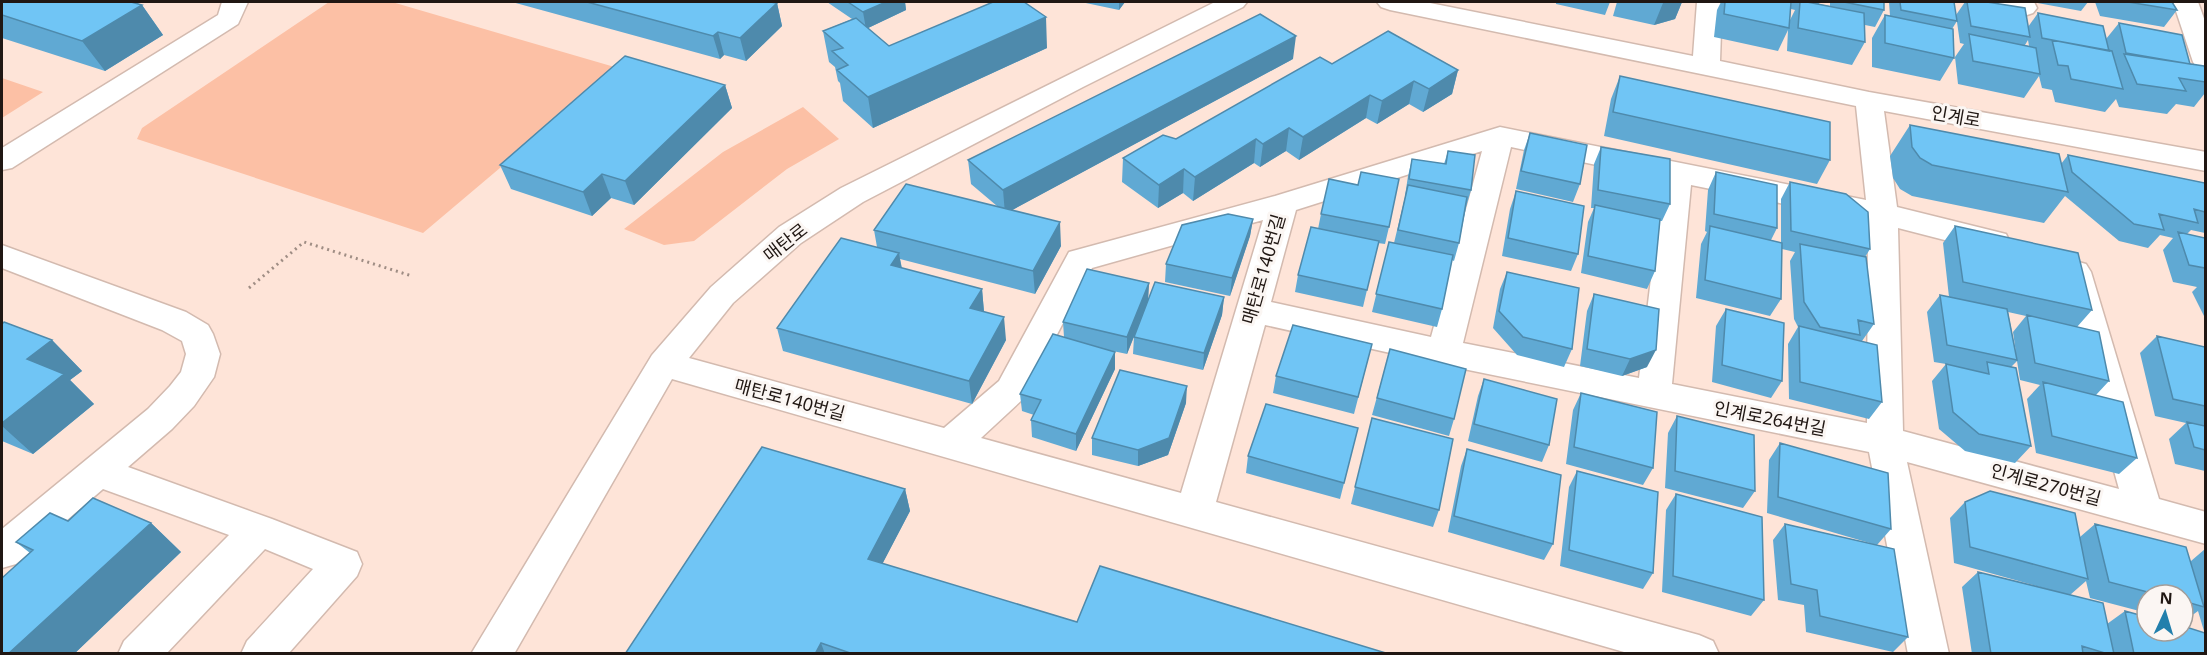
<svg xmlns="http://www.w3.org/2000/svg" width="2207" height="655" font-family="'Noto Sans','Noto Sans KR',sans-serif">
  <rect width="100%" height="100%" fill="#fee4d8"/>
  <path fill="#fcc0a5" d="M329,2H392L618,68L423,233L137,139L142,128Z
    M2,78L43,92L2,118Z
    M803,107L839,139L787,169L694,241L664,245L624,229L723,152Z"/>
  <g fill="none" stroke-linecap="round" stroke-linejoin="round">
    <defs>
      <path id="minor" d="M222,2H248L238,24L12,168L2,170V148L218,15Z
        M1215,2H1247L1243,7L1083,87L863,202L801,243L733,303L689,358L944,428L999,381L1069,252L1275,196L1500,127L1866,200L1856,106L1390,10L1381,7L1377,2H1425L1693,56L1697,2H1722L1720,61L1869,92L2206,152V171L1884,111L1897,207L2006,234L2010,242L2006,250L1995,253L1898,228L1903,431L2119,489L2059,272L2064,264L2075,261L2086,264L2091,272L2159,499L2206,512V544L1907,462L1949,654H1908L1869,452L1444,365L1265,325L1216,502L1699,635L1713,641L1719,654H1631L672,379L514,654H471L652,355L711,287L779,227L841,188ZM1511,147L1663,179L1639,378L1463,343ZM1482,151L1431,337L1271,302L1296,210ZM1691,185L1868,221L1867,423L1672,384ZM1263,220L1181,493L981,438L1023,399L1092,268Z
        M1972,2H2034L2037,8L2033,13L2024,16L1976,7Z
        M2173,2H2198L2206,24V70L2197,68L2193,62Z
        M2,245L186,312L208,325L213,334L220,354L214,377L194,406L172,429L128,467L272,519L357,552L362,564L357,576L288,654H241L247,641L313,569L265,549L166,654H118L124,641L229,535L103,489L16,564L2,568V529L148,409L170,386L181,372L186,354L182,341L162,330L2,268Z"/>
    </defs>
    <use href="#minor" stroke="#d3baaf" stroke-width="3"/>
    <path stroke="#9f8d84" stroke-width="3" stroke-dasharray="2 4" stroke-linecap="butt" d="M249,288L304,242L412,276"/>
    <use href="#minor" fill="#fff" fill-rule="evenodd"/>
  </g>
  <path fill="#60a9d3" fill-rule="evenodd" d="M2,2H136L137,3L142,5L163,35L105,71L2,38Z
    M512,2H770L777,3L782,26L746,61L724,55L720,59Z
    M827,2H905L906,10L868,28L889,46L1047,48L873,128L843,101L840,83L838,81L835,67L829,62L823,31L852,19Z
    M1081,2H1125L1119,10Z
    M1556,2H1610L1605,15L1556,4Z
    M1617,2H1682L1675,19L1654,25L1613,16Z
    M1721,2H1820L1819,4L1830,6V2H1884V10L1875,27L1865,25V42L1852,65L1787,51L1788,30L1778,51L1714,37L1717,10ZM1791,9L1795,10L1790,20Z
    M1889,2H1954L1957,21L1952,29L1954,58L1940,81L1872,67V38L1885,15L1890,16Z
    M1965,2H1987L2028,27L2038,13L2106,39L2119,23L2190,64L2205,68V93L2194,107L2176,104L2167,114L2119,107L2116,99L2105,112L2055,102L2052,90L2042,88L2039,76L2024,98L1958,84L1955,57L1964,44L1960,43L1956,15ZM2028,40L2029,46L2025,45Z
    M2032,2H2031H2088L2081,11Z
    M2095,2H2172L2177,10L2164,27L2100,16Z
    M1293,59L1012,210L1061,246L1035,294L900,259L902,268L982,289L984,312L1006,340L972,404L783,351L777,328L877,247L874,230L997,206L971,184L968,160Z
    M1332,64L1458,70L1452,94L1423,112L1409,104L1377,124L1366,118L1299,160L1286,151L1260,167L1254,163L1193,201L1183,193L1158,208L1122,182L1123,158L1176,139Z
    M1620,76L1830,160L1817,184L1604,136L1611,99Z
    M725,85L732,108L634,205L611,198L592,216L511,189L500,165Z
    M1910,125L2061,164L2068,155L2205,183V233L2191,230L2187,234L2205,238V318L2192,292L2197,287L2173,282L2163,250L2173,238L2160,235L2148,248L2119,241L2065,196L2044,223L1912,196L1900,189L1893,178L1890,156Z
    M1530,133L1580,184L1573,202L1516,189L1524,150Z
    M1601,147L1670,204L1662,221H1660L1655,271L1647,289L1581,273L1588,222L1594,208H1591L1594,164Z
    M1448,151L1471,190L1466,207L1459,243L1454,261L1452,260L1442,309L1437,327L1372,312L1389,242L1394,243L1405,197V196L1408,176L1412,159L1444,164Z
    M1716,172L1777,228L1771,240L1781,243V199L1790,182L1870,249L1865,257L1874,324L1862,341L1882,402L1869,419L1789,399L1788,344L1798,327L1794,319L1790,261L1795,252L1782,249L1781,299L1770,316L1696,298L1701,244L1707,232L1705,231L1708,190Z
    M1516,191L1578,254L1571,271L1502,256L1510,209Z
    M1321,214L1389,227L1385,244L1378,243L1363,307L1295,292L1298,275L1318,229Z
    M1253,219L1250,236L1230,296L1165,282L1166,264Z
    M1955,226L2092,310L2077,327L2109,381L2096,395L2137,458L2119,474L2036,453L2027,399L2040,385L2020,380L2017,361L2011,367L2031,446L2015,463L1965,451L1939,429L1932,381L1946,364L1934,362L1927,312L1940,295L1949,297L1943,243ZM2008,312L2026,316L2013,332L2016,353Z
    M1507,272L1572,349L1564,367L1517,355L1493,328L1500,289Z
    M1149,283L1148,300L1224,297L1222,315L1203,370L1133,354L1134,337L1127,354L1108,350L1115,352V369L1076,451L1032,437L1031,420L1034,415L1022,411L1020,394L1064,337L1063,322Z
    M1594,294L1647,367L1622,376L1580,366L1587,311Z
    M1726,309L1782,381L1771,398L1712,382L1716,326Z
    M2,324L52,340L82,371L70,380L94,404L33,454L2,441Z
    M2157,336L2205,347V471L2175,464L2169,439L2186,423L2155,416L2140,353Z
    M1372,344L1354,414L1273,393L1276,376Z
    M1390,349L1454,419L1449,436L1372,415Z
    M1484,379L1549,445L1542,462L1468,441L1478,396Z
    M1581,393L1653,468L1643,485L1566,464L1573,410Z
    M1186,403L1168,455L1138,466L1092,455V438Z
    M1677,416L1755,491L1743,508L1665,488L1668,433Z
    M1372,418L1439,510L1433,527L1351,504Z
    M1358,428L1340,499L1246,473L1248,456Z
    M1780,443L1891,529L1877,545L1908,637L1893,652L1806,632L1804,605L1778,600L1773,540L1785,524L1873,544L1767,513L1769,460Z
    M1467,449L1553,544L1544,560L1448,532L1461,466Z
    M1577,471L1653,573L1643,589L1560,566L1569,487Z
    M905,489L910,511L882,564L1077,622L1389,654H625Z
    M1676,494L1764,600L1751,616L1662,592L1666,510Z
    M1965,502L2080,537L2095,524L2191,561L2205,549V631H2204L2198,611L2183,622V595H2147V613L2090,598L2086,581L2070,595L2107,624L2125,611L2205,654H1972L1962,587L1978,572L2058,592L1954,563L1950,518Z
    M68,521L151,523L181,552L74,654H2L30,553L16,542Z"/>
  <path fill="#4e8aac" d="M114,2H136L139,6L142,5L163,35L105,71L82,41Z
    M886,2H905L906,10L866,29L863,12Z
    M1119,2H1125L1119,10Z
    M1666,2H1682L1675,19L1654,25L1663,3Z
    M777,3L782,26L746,61L740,38Z
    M1046,17L1047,48L873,128L868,97Z
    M718,32L724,55L720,59L713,36Z
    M1296,36L1293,59L1005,214L1003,190Z
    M1458,70L1452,94L1423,112L1429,89Z
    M1414,81L1409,104L1377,124L1382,101Z
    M725,85L732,108L634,205L625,181Z
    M1370,95L1366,118L1299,160L1303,137Z
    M1289,128L1286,151L1260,167L1263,144Z
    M1256,139L1254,163L1193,201L1195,177Z
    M1184,169L1183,193L1158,208L1159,185Z
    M602,174L611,198L592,216L583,192Z
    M1253,219L1250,236L1230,296L1232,278Z
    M1060,222L1061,246L1035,294L1033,271Z
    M899,253L903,277L891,265Z
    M1149,283L1148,300L1127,354V337Z
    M982,289L984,312L970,308Z
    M1224,297L1222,315L1203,370L1204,353Z
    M1004,317L1006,340L972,404L969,381Z
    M52,340L82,371L70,380L94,404L33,454L2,426V423L27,359Z
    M1656,350L1647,367L1622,376L1630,359Z
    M1115,352V369L1076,451V434Z
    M1187,386L1186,403L1168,455L1138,466V450Z
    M905,489L910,511L874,580L868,559Z
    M151,523L181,552L74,654H8Z
    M821,643L825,654H815Z"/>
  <path fill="#70c5f5" stroke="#4e8aac" stroke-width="1.5" d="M2,2H131L142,5L82,41L2,15Z
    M587,2H770L777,3L740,38L718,32L713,36Z
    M848,2H886L863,12Z
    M993,2H1024L1046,17L868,97L837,70L848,65L832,51L843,48L823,31L856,18L889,46Z
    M1725,2H1791L1789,28L1724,14Z
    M1800,2H1807L1864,13L1865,42L1798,28Z
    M1844,2H1884V10Z
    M1900,2H1954L1957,21L1901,10Z
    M1967,2H1987L2025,8L2030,37L1971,26Z
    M2128,2H2172L2177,10Z
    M2038,13L2103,26L2109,51L2042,38Z
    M1260,14L1296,36L1003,190L968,160Z
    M1885,15L1953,29L1954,58L1885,43Z
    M2119,23L2182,35L2190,64L2155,58L2126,53Z
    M1388,31L1458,70L1429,89L1414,81L1382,101L1370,95L1303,137L1289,128L1263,144L1256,139L1195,177L1184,169L1159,185L1123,158L1163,135L1176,139L1320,57L1332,64Z
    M1969,34L2036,48L2040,74L1973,61Z
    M2052,40L2112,51L2123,89L2071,79L2068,66L2058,65Z
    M2124,54L2204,66L2205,68V82L2179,78L2186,91L2137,84Z
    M625,56L725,85L625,181L602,174L583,192L500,165Z
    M1620,76L1830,122V160L1613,112Z
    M1910,125L2059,154L2068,192L1932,165L1920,158L1912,147Z
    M1530,133L1587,145L1580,184L1521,171Z
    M1601,147L1670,159V204L1598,190Z
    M1448,151L1475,155L1471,190L1409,179L1412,159L1446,164Z
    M2068,155L2205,183V212L2194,209L2198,223L2159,214L2164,230L2134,224L2072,172Z
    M1361,172L1399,179L1389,227L1321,214L1329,179L1358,185Z
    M1716,172L1777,185V228L1714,214Z
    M1790,182L1846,194L1868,212L1870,249L1791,231Z
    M906,184L1060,222L1033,271L874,230Z
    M1408,185L1467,197L1459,243L1398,230Z
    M1516,191L1584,206L1578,254L1508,238Z
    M1595,205L1660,219L1655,271L1588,256Z
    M1228,214L1253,219L1232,278L1166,264L1182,225Z
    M1710,226L1782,243L1781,299L1705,280Z
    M1955,226L2078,253L2092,310L1963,282Z
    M1311,227L1379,241L1367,290L1298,275Z
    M2178,232L2205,238V268L2189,265Z
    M841,238L899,253L891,265L982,289L970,308L1004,317L969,381L777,328Z
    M1389,242L1453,255L1442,309L1376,294Z
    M1800,244L1866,257L1874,324L1858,320L1860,335L1820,327L1804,302Z
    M1087,269L1149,283L1127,337L1063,322Z
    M1507,272L1579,288L1572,349L1523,337L1499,311Z
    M1155,282L1224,297L1204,353L1134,337Z
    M1594,294L1659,309L1656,350L1630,359L1587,349Z
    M1940,295L2007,309L2017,360L1947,345Z
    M1726,309L1784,323L1782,381L1722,365Z
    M2027,315L2099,332L2109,381L2035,363Z
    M4,322L52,340L27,359L64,374L2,423V324Z
    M1293,325L1372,344L1358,397L1276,376Z
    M1799,326L1877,345L1882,402L1800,382Z
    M1053,334L1115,352L1076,434L1031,420L1041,400L1020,394Z
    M2157,336L2205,347V406L2173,399Z
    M1390,349L1466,369L1454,419L1377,398Z
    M1987,362L2016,368L2031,446L1979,434L1953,412L1946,364L1989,374Z
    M1120,370L1187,386L1169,438L1138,450L1092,438Z
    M1484,379L1557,399L1549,445L1474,424Z
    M2043,382L2123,402L2137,458L2052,436Z
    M1581,393L1657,412L1653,468L1574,447Z
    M1266,404L1358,428L1344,483L1248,456Z
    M1677,416L1754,435L1755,491L1675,471Z
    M1372,418L1453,439L1439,510L1355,487Z
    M2187,422L2205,426V450L2194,447Z
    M1780,443L1888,473L1891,529L1778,497Z
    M762,447L905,489L868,559L1077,622L1100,566L1389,654H853L821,643L815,654H625Z
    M1467,449L1561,475L1553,544L1454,516Z
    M1577,471L1658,492L1653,573L1569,550Z
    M1990,491L2075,513L2088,579L1970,547L1965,502Z
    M1676,494L1762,517L1764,600L1673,576Z
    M93,498L151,523L8,654H2V578L33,550L16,542L50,513L68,521Z
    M1785,524L1894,549L1908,637L1820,616L1817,590L1791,584Z
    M2095,524L2186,547L2204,607L2183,601V595H2159L2109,582Z
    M1978,572L2103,603L2114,654H2108L2082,646L2083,654H1991Z
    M2125,611L2147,617V631H2183V626L2205,633V654H2134Z"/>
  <g text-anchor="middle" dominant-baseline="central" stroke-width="6" stroke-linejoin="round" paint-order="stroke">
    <g font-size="18" fill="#201713" stroke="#fbf6f3">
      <text transform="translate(1956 116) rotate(10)">인계로</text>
      <text transform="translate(785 242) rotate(-38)">매탄로</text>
      <text transform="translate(1263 269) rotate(-74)">매탄로140번길</text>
      <text transform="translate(790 399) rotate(15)">매탄로140번길</text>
      <text transform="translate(1770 418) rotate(11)">인계로264번길</text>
      <text transform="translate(2046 484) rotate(15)">인계로270번길</text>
    </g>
  </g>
  <rect width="2207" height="655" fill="none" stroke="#201713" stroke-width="6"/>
  <g transform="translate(2165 613) rotate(4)"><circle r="28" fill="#fbf6f3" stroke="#a39d99" stroke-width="1.5"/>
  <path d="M0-4.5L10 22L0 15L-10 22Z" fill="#227fac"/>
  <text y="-9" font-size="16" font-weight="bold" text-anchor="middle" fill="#201713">N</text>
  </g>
</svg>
